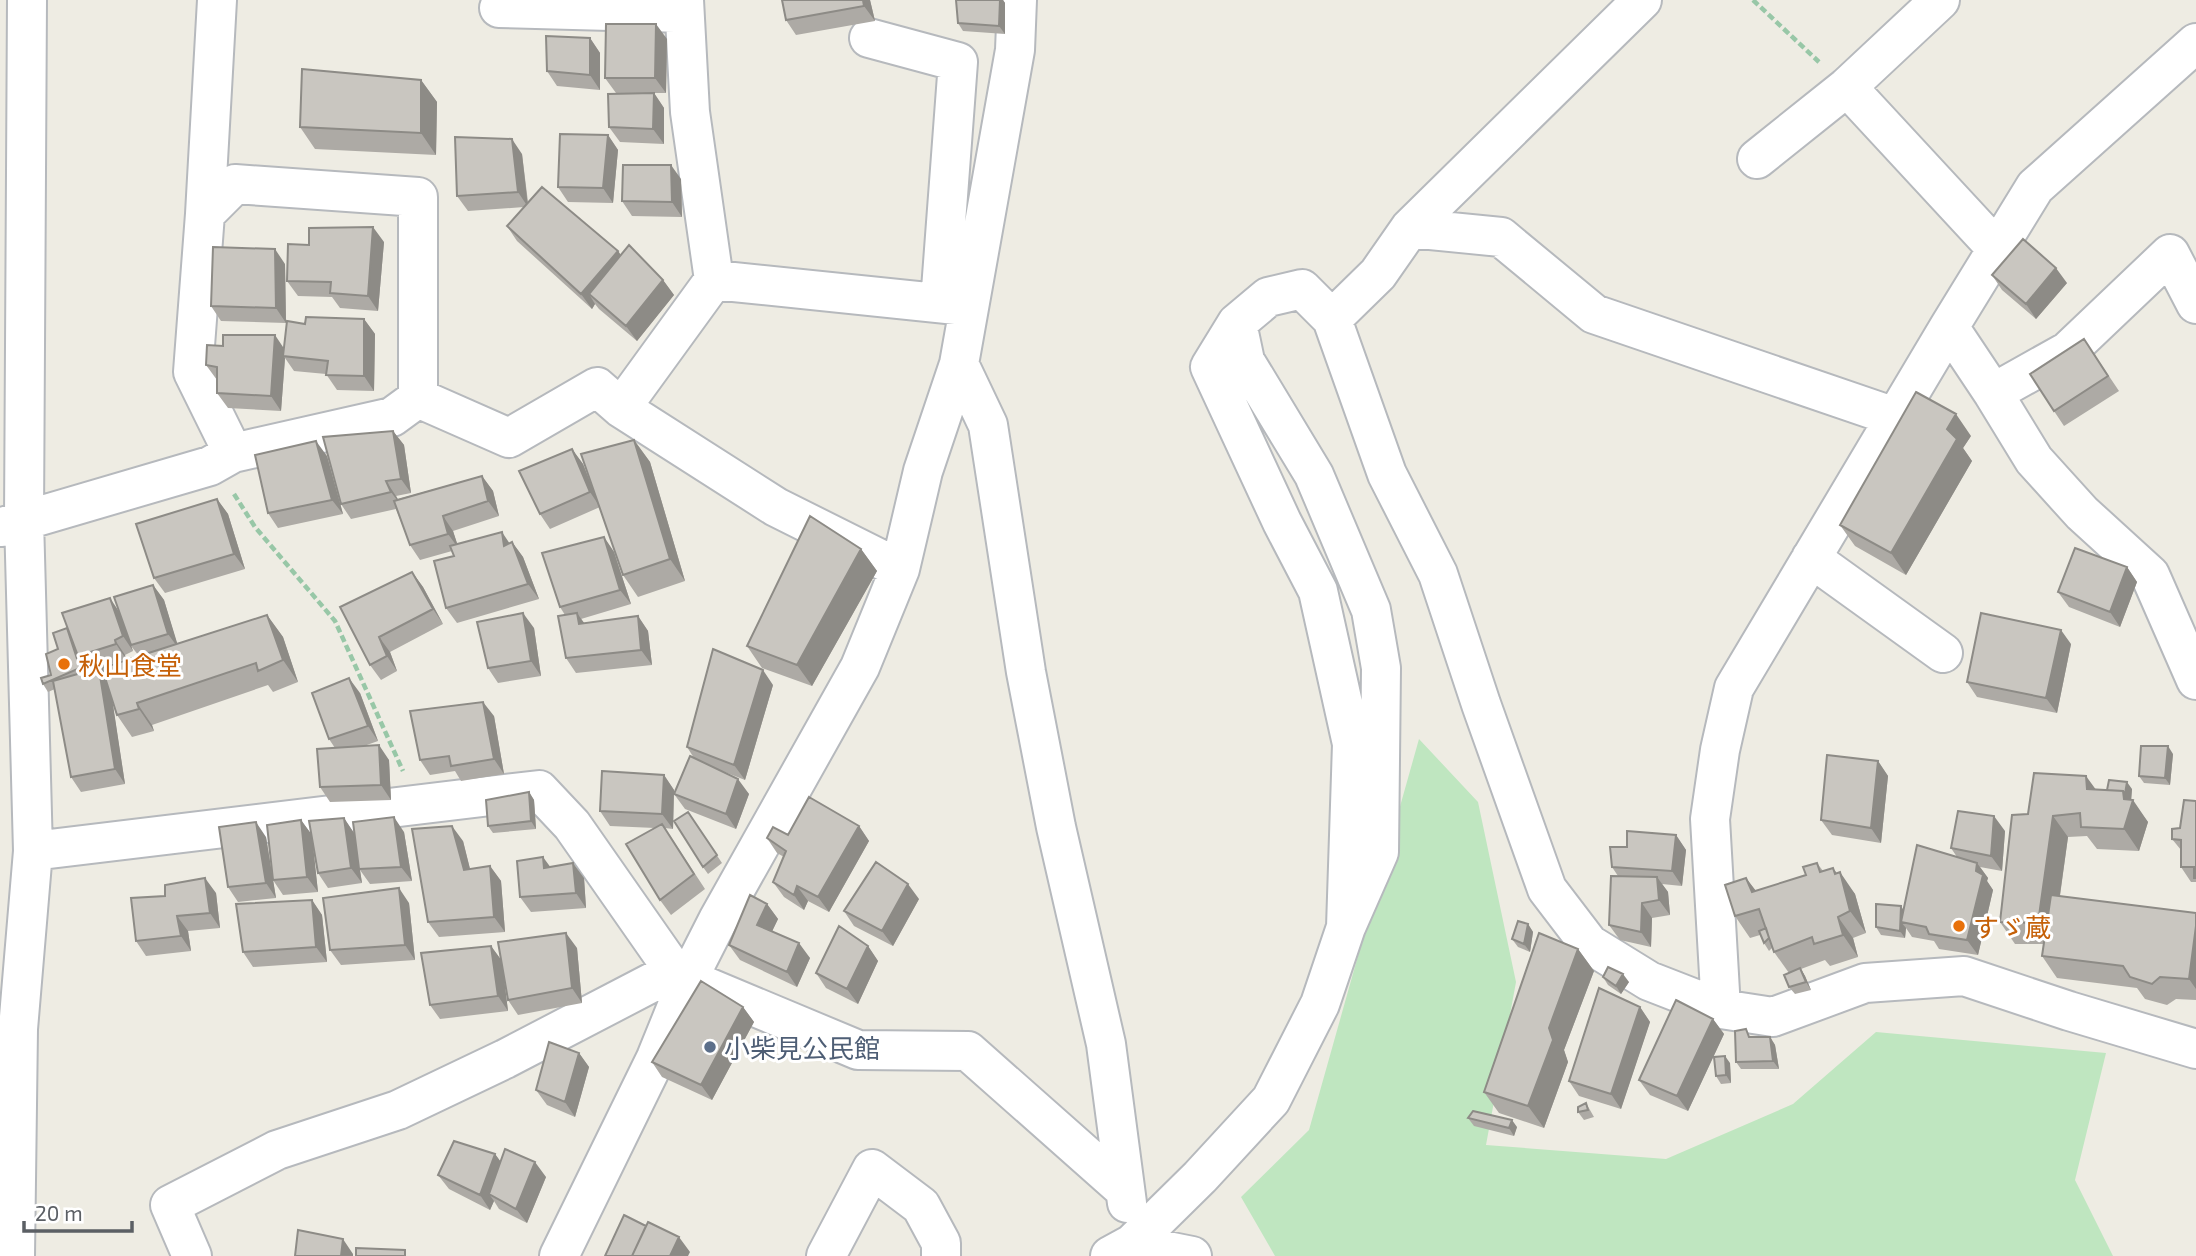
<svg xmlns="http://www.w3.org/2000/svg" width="2196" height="1256" font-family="'Exo 2','Noto Sans JP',sans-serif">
  <rect width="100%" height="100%" fill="#eeece3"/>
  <path fill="#bfe6c0" d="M1419,739L1478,802L1516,982L1486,1145L1666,1159L1793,1104L1876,1032L2106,1053L2075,1180L2113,1256H1275L1241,1197L1309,1130Z"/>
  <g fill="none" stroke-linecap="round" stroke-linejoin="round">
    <defs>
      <path id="minor" d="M499,8L684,13
        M869,38L958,62L940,303
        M1847,87L1997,249
        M1757,159L1847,87L1940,0
        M205,214L217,0
        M1410,228L1501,237L1594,314L1895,417
        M714,280L966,306
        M1332,319L1378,274L1410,228L1642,0
        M1949,327L1993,393L2034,460L2082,513L2150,575L2196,680
        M959,364L988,425L1026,672L1056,827L1106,1044L1127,1203
        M1993,393L2068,351L2170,254L2196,304
        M418,398L509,438L597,387L621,408L776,507L900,569
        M621,408L714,280L690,112L684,0
        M2,527L210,466L233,453L392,417L418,398V197L235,184L205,214L193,372L233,453
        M1811,558L1943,653
        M33,851L539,790L572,825L674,971L688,979L858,1050L968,1051L1125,1190
        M1346,927L1352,744L1318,591L1282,522L1210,367L1237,323L1268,297L1302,289L1332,319L1387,474L1438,574L1481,704L1547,889L1589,944L1649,981L1721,1009L1773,1017L1865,983L1964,976L2069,1011L2196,1049
        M1721,1009L1710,819L1720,750L1734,688L1949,327L2035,187L2196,43
        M1132,1244L1192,1256
        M15,1256L18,1029L33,851L24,519L27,0
        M192,1256L170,1205L277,1150L398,1110L505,1059L674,971
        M559,1256L656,1058L688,979L718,920L860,667L900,569L923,471L959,364L1015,50L1017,0
        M826,1256L872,1169L921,1206L941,1243V1256
        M1110,1256L1132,1244L1200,1177L1271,1100L1320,1004L1346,927L1379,852L1381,668L1371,610L1314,475L1245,361L1237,323"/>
    </defs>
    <use href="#minor" stroke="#b6b9bd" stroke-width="42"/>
    <path stroke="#98c7a7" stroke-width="4.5" stroke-dasharray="7 3.5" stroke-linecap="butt" d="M1753,0L1819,62
      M234,494L255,527L335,621L403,771"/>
    <use href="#minor" stroke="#fff" stroke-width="38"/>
  </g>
  <path fill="#adaaa5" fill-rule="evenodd" d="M782,0H870L875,21L796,35L786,20Z
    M956,0H1003L1005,3V34L963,31L958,23Z
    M590,38L600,53V90L557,86L547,71Z
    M667,39L666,93H654L664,108V144L620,142L609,127L616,93L605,78Z
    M421,80L437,102L436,155L315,149L300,127Z
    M608,135L618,150L613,203L568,202L558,187Z
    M522,154L528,202L618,251L621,255L663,280L674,295L637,341L599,309L595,304L592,309L517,241L507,226L524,207L468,211L457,196Z
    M681,179L682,217L632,216L622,201Z
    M384,242L378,311L340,308L332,297L298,296L287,281Z
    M285,264L286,323L221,321L211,306Z
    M1992,275L2067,283L2036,319L2002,290Z
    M364,319L375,334L374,391L337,390L326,374L294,371L285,358L281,411L228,408L217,393V380L206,365L284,349L305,324Z
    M2084,339L2119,391L2064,426L2054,411Z
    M393,431L404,445L411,493L396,496L398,499L482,476L493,491L499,516L453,531L457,544L510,543L512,542L523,557L539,599L457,623L446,608L454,556L452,551L420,560L410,545L396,509L351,519L341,504Z
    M1971,436L1963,448L1972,461L1906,575L1855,546L1840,525Z
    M634,440L650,462L685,581L638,597L623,575L600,507L550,529L540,514L572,449L583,464L595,493Z
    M327,456L343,514L278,528L268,513Z
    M217,499L228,514L245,569L165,593L154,578Z
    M604,537L614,552L631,604L581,619L584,623L638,616L648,631L652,665L576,673L566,658L565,615L560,607Z
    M861,549L877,571L812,686L762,668L747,646Z
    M2127,567L2137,582L2120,627L2069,607L2058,592Z
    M412,572L423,587L443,624L390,652L397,671L381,680L370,665L340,607Z
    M153,585L164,600L177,644L267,615L283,637L298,682L273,692L268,685L152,725L154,731L132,737L117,715L112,700L125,784L81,792L71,777L55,689L48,692L43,684L51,675L58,649L119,611ZM131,646L139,656L102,668L101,667L126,659L125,655L133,651ZM81,660L86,668L85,672H84Z
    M534,628L541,676L498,683L488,668Z
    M2071,644L2057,713L1977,697L1967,682Z
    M773,685L745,780L722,771L749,794L736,829L685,809L674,794L694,758L687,747Z
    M360,693L378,741L364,746L389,760L391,800L330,802L320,787L335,748L329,739Z
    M494,716L504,774L461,781L455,771L430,775L420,760Z
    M2173,754L2170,785L2144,783L2139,776Z
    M1878,761L1888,776L1881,843L1832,835L1821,820Z
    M664,775L674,790L673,829L665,828L705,889L671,915L660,900L655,828L610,826L600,811Z
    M2132,789L2131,800L2148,822L2139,851L2097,849L2087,836L2068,837L2060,896L2196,913V1000L2176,999L2167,1005L2145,999L2137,988L2057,978L2042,956L2044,944H2015L2000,922L2028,814L2096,790Z
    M529,792L534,800L536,829L493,833L488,826Z
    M2196,801V882H2191L2181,867V850L2172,839L2180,828Z
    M688,812L722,863L708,874L703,867Z
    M344,818L354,833L404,832L412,881L370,884L360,870L362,883L328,888L318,873L312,842L318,892L283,895L273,880L276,898L238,902L228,887L266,837L272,874L301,820L311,834Z
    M859,826L869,841L829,912L808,901L804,910L784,897L773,882L784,857L777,853L767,838Z
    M2005,831L2002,871L1980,867L1988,878L1987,881L1993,890L1978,955L1939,949L1934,941L1912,937L1906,928L1905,938L1881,935L1876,927L1904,910L1957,857L1951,848Z
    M1676,835L1686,850L1682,886L1662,884L1668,892L1670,915L1652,918L1651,947L1620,940L1609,925L1618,876L1612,867L1627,847Z
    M463,841L470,869L490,866L501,881L505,932L439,937L428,922Z
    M1817,863L1823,871L1837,873L1855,894L1866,933L1853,938L1858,957L1830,966L1825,960L1801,969L1805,976L1811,990L1795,994L1789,987V973L1774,952L1773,947L1769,951L1764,943L1760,935L1750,938L1735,916L1746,878L1756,891L1806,875Z
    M550,867L584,878L586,908L531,912L520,897Z
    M216,893L220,928L188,931L191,951L146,956L136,941Z
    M919,899L893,946L854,926L844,911Z
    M312,900L322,915L327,962L253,967L243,952Z
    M409,903L415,960L341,965L330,950Z
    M767,904L778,919L772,931L810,958L797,987L740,960L729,945Z
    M1528,924L1533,932L1530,952L1518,947L1512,939Z
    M491,946L501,960L577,948L582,1003L518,1015L508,1000L503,973L508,1011L440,1019L430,1005Z
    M868,946L878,961L858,1004L826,988L816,973Z
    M1578,949L1594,971L1564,1050L1568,1062L1544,1128L1499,1113L1484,1092Z
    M1603,977L1629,982L1621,994L1608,985Z
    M743,1007L754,1022L712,1100L662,1077L652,1062Z
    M1640,1007L1650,1022L1621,1109L1579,1096L1569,1081Z
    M1713,1019L1724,1034L1688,1111L1650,1095L1639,1080Z
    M1751,1037H1770L1775,1045L1779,1069H1741L1736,1062Z
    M579,1053L589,1067L575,1117L547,1105L536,1090Z
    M1730,1063L1731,1083L1721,1084L1716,1076Z
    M1586,1103L1594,1117L1584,1120L1578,1112Z
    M1468,1118L1517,1127L1514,1136L1474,1126Z
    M495,1154L500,1161L546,1177L527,1223L499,1209L494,1201L490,1210L449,1189L438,1175Z"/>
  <path fill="#8d8b86" d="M863,0H870L875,21L864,6Z
    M1000,0H1003L1005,3V34L999,26Z
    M656,24L667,39L666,93L655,78Z
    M590,38L600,53V90L590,75Z
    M421,80L437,102L436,155L421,133Z
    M654,93L664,108V144L653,129Z
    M608,135L618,150L613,203L603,188Z
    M512,139L522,154L528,207L518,192Z
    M671,165L681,179L682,217L672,202Z
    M373,227L384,242L378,311L368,296Z
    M275,249L285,264L286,323L276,308Z
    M618,251L628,266L589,294L595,304L592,309L581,294Z
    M2056,268L2067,283L2036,319L2026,304Z
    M663,280L674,295L637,341L626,326Z
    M364,319L375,334L374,391L364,376Z
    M275,335L285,350L283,356L285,358L281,411L271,396Z
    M1956,414L1971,436L1963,448L1972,461L1906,575L1891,553L1947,429Z
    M393,431L404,445L411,493L401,479Z
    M634,440L650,462L685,581L670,559Z
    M316,441L327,456L343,514L332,500Z
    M572,449L583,464L600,507L590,492Z
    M482,476L493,491L499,516L488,501Z
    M386,481L396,496L402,507L391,492Z
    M217,499L228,514L245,569L234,554Z
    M443,516L453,531L459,549L448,534Z
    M502,532L512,547L504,546Z
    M604,537L614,552L631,604L620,590Z
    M512,542L523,557L539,599L528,584Z
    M861,549L877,571L812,686L797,665Z
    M2127,567L2137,582L2120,627L2110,612Z
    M412,572L423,587L443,624L433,609Z
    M153,585L164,600L179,649L168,634Z
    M110,598L120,613L133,651L123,636Z
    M523,613L534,628L541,676L531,661Z
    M577,613L587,627L579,624Z
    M267,615L283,637L298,682L283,660Z
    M638,616L648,631L652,665L641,650Z
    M68,627L78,656L81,660L85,675L80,668Z
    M2061,630L2071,644L2057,713L2046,698Z
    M379,637L390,652L397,671L387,656Z
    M115,640L125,655L126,659L116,644Z
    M98,663L109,678L125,784L115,769Z
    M763,670L773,685L745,780L734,765Z
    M349,678L360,693L378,741L368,726Z
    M483,702L494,716L504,774L494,759Z
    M137,703L152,725L154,731L139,709Z
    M379,745L389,760L391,800L381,785Z
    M2168,746L2173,754L2170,785L2165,778Z
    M1878,761L1888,776L1881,843L1871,828Z
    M664,775L674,790L673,829L662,814Z
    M2086,776L2102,798L2087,789Z
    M738,779L749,794L736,829L726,814Z
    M2127,782L2132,789L2131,802L2133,800L2148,822L2139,851L2124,829L2123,791Z
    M529,792L534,800L536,829L531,821Z
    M1994,816L2005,831L2002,871L1991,856Z
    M2053,816L2068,837L2053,944L2038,923Z
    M394,817L404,832L412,881L401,867Z
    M344,818L354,833L362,883L351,868Z
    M301,820L312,835L318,892L307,877Z
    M256,822L266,837L276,898L266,883Z
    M452,826L463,841L474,885L464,870Z
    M859,826L869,841L829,912L818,897Z
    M1676,835L1686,850L1682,886L1672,871Z
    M543,857L554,872L544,868Z
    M573,863L584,878L586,908L576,893Z
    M1977,863L1988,878L1987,881L1993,890L1978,955L1967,940Z
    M490,866L501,881L505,932L494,917Z
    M1833,868L1842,880L1840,872L1855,894L1866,933L1850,911Z
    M1657,877L1668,892L1670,915L1659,900Z
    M205,878L216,893L220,928L210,913Z
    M1746,878L1762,899L1752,892Z
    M908,884L919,899L893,946L882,931Z
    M797,886L808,901L804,910L794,895Z
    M399,888L409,903L415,960L405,945Z
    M312,900L322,915L327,962L316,947Z
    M1642,903L1652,918L1651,947L1641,932Z
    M767,904L778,919L768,940L757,925Z
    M1901,906L1906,914L1901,922L1906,928L1905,938L1900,931Z
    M177,916L188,931L191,951L181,936Z
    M1838,917L1853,938L1858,957L1843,935Z
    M1528,924L1533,932L1530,952L1524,944Z
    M2196,926V989L2189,979Z
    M566,933L577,948L582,1003L572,988Z
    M799,943L810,958L797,987L787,972Z
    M491,946L502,961L508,1011L498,996Z
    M868,946L878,961L858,1004L847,989Z
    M1578,949L1594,971L1564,1050L1568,1062L1544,1128L1528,1106L1549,1028Z
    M1800,968L1805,976L1811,990L1806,982Z
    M1623,974L1629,982L1621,994L1616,986Z
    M743,1007L754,1022L712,1100L701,1085Z
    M1640,1007L1650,1022L1621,1109L1611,1094Z
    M1713,1019L1724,1034L1688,1111L1677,1096Z
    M1770,1037L1775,1045L1779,1069L1773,1061Z
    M579,1053L589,1067L575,1117L565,1102Z
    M1725,1056L1730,1063L1731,1083L1726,1075Z
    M1512,1120L1517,1127L1514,1136L1509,1128Z
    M495,1154L506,1169L489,1194L494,1201L490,1210L480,1195Z
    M535,1162L546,1177L527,1223L516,1209Z
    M679,1237L690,1252L688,1256H670Z
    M343,1239L353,1254V1256H341Z"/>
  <path fill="#c9c6c0" stroke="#8d8b86" stroke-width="2" d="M782,0H863L864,6L786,20Z
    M956,0H1000L999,26L958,23Z
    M606,24H656L655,78H605Z
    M546,36L590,38V75L547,71Z
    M302,69L421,80V133L300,127Z
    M654,93L653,129L609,127L608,94Z
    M560,134L608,135L603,188L558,187Z
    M455,137L512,139L518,192L457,196Z
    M623,165H671L672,202L622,201Z
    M542,187L618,251L581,294L507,226Z
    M373,227L368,296L330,293L331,282L287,281L288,244L309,245V228Z
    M2023,239L2056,268L2026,304L1992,275Z
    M629,245L663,280L626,326L589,294Z
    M213,247L275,249L276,308L211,306Z
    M306,317L364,319V376L326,375L328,361L283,356L287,321L305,324Z
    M223,335H275L271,396L217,393V367L206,365L207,345L223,346Z
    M2084,339L2108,376L2054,411L2030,374Z
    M1916,392L1956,414L1947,429L1957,439L1891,553L1840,525Z
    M393,431L401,479L386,481L391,492L341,504L323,437Z
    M634,440L670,559L623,575L581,454Z
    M316,441L332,500L268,513L255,455Z
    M572,449L590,492L540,514L519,471Z
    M482,476L488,501L443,516L448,534L410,545L394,501Z
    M217,499L234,554L154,578L136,524Z
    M810,516L861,549L797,665L747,646Z
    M502,532L504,546L512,542L528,584L446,608L434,561L454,556L450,546Z
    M604,537L620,590L560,607L542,553Z
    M2075,548L2127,567L2110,612L2058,592Z
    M412,572L433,609L379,637L387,656L370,665L340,607Z
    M153,585L168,634L131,645L114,597Z
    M110,598L123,636L115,640L116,644L78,656L62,613Z
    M523,613L531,661L488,668L477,622Z
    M577,613L579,624L638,616L641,650L566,658L558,616Z
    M1981,613L2061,630L2046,698L1967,682Z
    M267,615L283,660L258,671L256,663L137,703L139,709L117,715L102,668Z
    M67,628L80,668L43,684L41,678L51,675L46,654L58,649L53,633Z
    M713,649L763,670L734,765L687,747Z
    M98,663L115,769L71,777L53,681L85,672L87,665Z
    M349,678L368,726L329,739L312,693Z
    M483,702L494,759L451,766L449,756L420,760L410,711Z
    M379,745L381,785L320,787L317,749Z
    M2141,746H2168L2165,778L2139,776Z
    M1827,755L1878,761L1871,828L1821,820Z
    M690,756L738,779L726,814L674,794Z
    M602,771L664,775L662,814L600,811Z
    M2034,773L2086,776L2087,789L2123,791L2124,799L2133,800L2124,829L2081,827L2080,813L2053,816L2038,923L2000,922L2012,815L2028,814Z
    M2109,780L2127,782L2125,794L2123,791L2107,790Z
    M529,792L531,821L488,826L486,800Z
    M809,797L859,826L818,897L797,886L794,895L773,882L786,851L767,838L773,827L788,835Z
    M2184,800L2196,801V878H2194V867H2181V840L2172,839V829L2180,828Z
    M1958,811L1994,816L1991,856L1951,848Z
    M688,812L717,855L703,867L674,821Z
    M394,817L401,867L359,869L353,822Z
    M344,818L351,868L318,873L309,821Z
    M301,820L307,877L273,880L267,825Z
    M256,822L266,883L228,887L219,827Z
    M662,824L694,874L660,900L626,844Z
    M452,826L464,870L490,866L494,917L428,922L412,829Z
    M1627,831L1676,835L1672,871L1612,867L1610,847H1627Z
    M1917,845L1977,863L1976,871L1983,875L1967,940L1929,934L1926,927L1901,922Z
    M543,857L544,868L573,863L576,893L520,897L517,861Z
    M876,862L908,884L882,931L844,911Z
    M1817,863L1820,872L1833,868L1835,874L1840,872L1850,911L1838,917L1843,935L1814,944L1812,937L1774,952L1759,909L1735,916L1725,885L1746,878L1752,892L1806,875L1803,867Z
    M1611,876L1657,877L1659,900L1642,903L1641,932L1609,925Z
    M205,878L210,913L177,916L181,936L136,941L131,898L165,896V885Z
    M399,888L405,945L330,950L323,898Z
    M750,895L767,904L757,925L799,943L787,972L729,945Z
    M2051,895L2196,913V926L2189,979L2160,977L2152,984L2130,977L2123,966L2042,956Z
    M312,900L316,947L243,952L236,904Z
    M1876,904L1901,906L1900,931L1876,927Z
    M1518,921L1528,924L1524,944L1512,939Z
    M839,926L868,946L847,989L816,973Z
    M1766,928L1769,938L1764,943L1759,931Z
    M566,933L572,988L508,1000L498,942Z
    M1539,933L1578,949L1549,1028L1553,1040L1528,1106L1484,1092Z
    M491,946L498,996L430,1005L421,953Z
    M1608,967L1623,974L1616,986L1603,977Z
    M1800,968L1806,982L1789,987L1784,975Z
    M701,981L743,1007L701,1085L652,1062Z
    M1599,988L1640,1007L1611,1094L1569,1081Z
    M1676,1000L1713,1019L1677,1096L1639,1080Z
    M1746,1029L1749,1037H1770L1773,1061L1736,1062L1735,1031Z
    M549,1042L579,1053L565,1102L536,1090Z
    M1725,1056L1726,1075L1716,1076L1714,1057Z
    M1586,1103L1588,1110L1578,1112V1107Z
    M1473,1111L1512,1120L1509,1128L1468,1118Z
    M454,1141L495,1154L480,1195L438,1175Z
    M505,1149L535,1162L516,1209L489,1194Z
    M624,1215L646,1226L632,1256H605Z
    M648,1222L679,1237L670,1256H632Z
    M298,1230L343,1239L341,1256H295Z
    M356,1248L405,1250V1256H356Z"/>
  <g fill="#e8710a" stroke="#fff" stroke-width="2.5">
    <circle cx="64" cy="664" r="7"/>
    <circle cx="1959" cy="926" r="7"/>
  </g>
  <circle fill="#5c6f8a" stroke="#fff" stroke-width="2.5" cx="710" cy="1047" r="7"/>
  <g text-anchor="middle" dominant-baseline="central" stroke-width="6" stroke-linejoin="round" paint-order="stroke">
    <g font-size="26" fill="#c56008" stroke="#fff" text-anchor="start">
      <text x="78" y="664">秋山食堂</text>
      <text x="1973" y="926">すゞ蔵</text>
    </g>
    <g font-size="26" fill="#4e5e75" stroke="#fff" text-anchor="start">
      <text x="724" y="1047">小柴見公民館</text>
    </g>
  </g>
  <path d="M24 1221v10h108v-10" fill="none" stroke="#5b5f64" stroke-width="3.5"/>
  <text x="35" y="1221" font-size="21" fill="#5b5f64" stroke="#ffffff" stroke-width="5" paint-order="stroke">20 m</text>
</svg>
